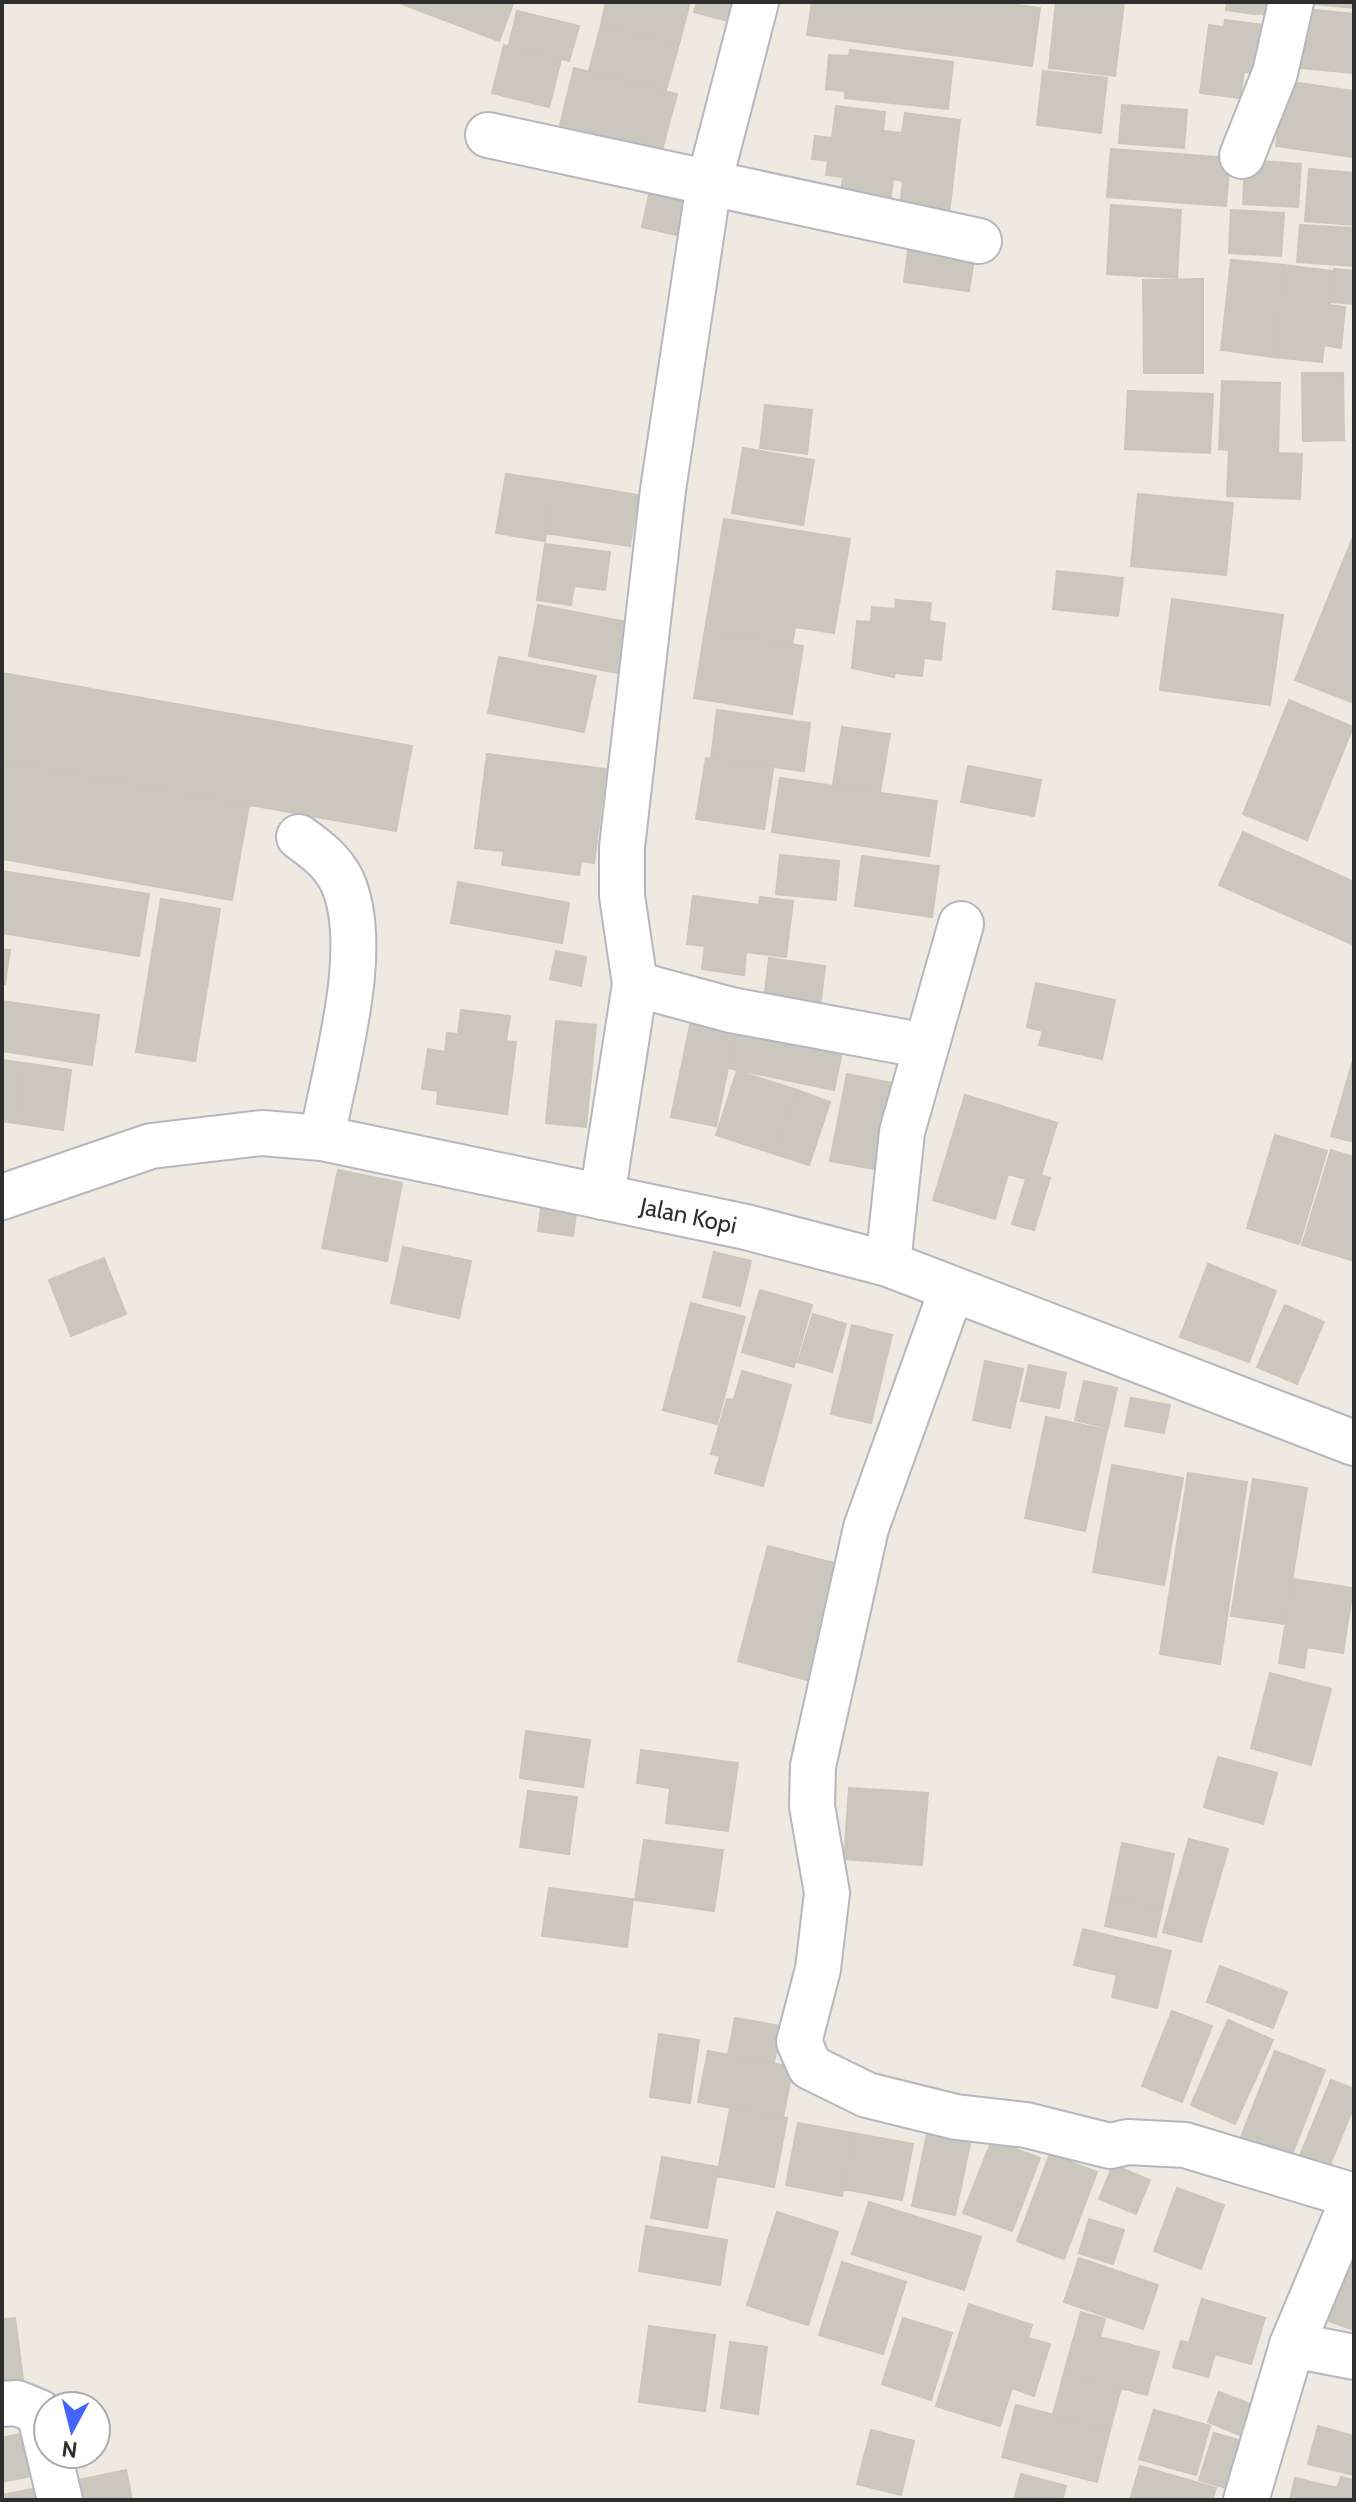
<svg xmlns="http://www.w3.org/2000/svg" width="1356" height="2502" font-family="Cabin,sans-serif">
  <rect width="100%" height="100%" fill="#efe9e1"/>
  <path fill="#cbc7bf" stroke="#cbc5ba" stroke-width="2" d="M397,2H506L513,4L499,41Z
    M606,2H690L679,44L601,25Z
    M697,2H741L736,23L694,12Z
    M812,2H997L1040,8L1032,66L807,35Z
    M1056,2H1124L1115,76L1049,68Z
    M1227,2H1275L1274,13L1254,14L1226,10Z
    M1354,2V8L1305,3V2Z
    M1305,9L1354,14V73L1300,68Z
    M517,11L579,26L569,61L509,44Z
    M1225,20L1272,26L1265,74L1244,72L1240,98L1200,93L1209,25L1224,27Z
    M601,25L679,44L666,90L589,71Z
    M504,45L561,60L549,107L492,93Z
    M850,50L953,62L948,109L845,98V91L826,89L829,55L849,56Z
    M574,68L677,94L662,150L560,125Z
    M1043,71L1107,78L1101,133L1037,125Z
    M1285,81L1354,91V157L1276,146Z
    M1122,105L1187,110L1184,148L1119,143Z
    M836,106L885,112L883,131L902,133L905,113L960,120L949,214L900,208L903,181L893,179L890,205L840,199L843,177L826,175L828,161L812,159L815,136L832,138Z
    M1111,149L1230,158L1226,206L1107,197Z
    M1245,160L1301,164L1298,207L1243,204Z
    M1309,169L1354,173V225L1305,221Z
    M651,186L695,197L685,237L642,227Z
    M1111,205L1181,210L1177,278L1107,274Z
    M1231,210L1284,213L1281,256L1229,253Z
    M1300,225L1354,228V266L1297,262Z
    M909,243L975,252L969,291L904,282Z
    M1231,260L1284,265L1274,357L1221,350Z
    M1284,265L1332,271L1329,305L1345,307L1341,348L1324,345L1322,362L1274,357Z
    M1334,269L1354,271V304L1331,302Z
    M1203,279V373H1144L1143,280Z
    M1302,373H1343L1344,440L1303,441Z
    M1222,381L1280,383L1278,453L1302,454L1300,499L1227,496L1229,450L1219,449Z
    M1128,391L1213,394L1210,453L1125,449Z
    M765,405L812,410L807,454L760,448Z
    M743,448L814,460L803,525L732,513Z
    M506,474L555,481L545,541L496,533Z
    M555,481L638,495L630,546L546,533Z
    M1138,494L1233,503L1226,575L1131,566Z
    M724,519L850,539L834,633L795,627L792,645L705,630Z
    M1354,535V703L1295,680Z
    M545,544L610,552L605,590L574,586L571,605L537,600Z
    M1057,571L1123,578L1118,616L1053,609Z
    M1172,599L1283,615L1270,705L1160,690Z
    M896,600L931,603L929,621L945,623L941,660L924,658L922,676L895,673L894,677L852,668L857,621L871,622L872,607L895,609Z
    M538,605L632,623L623,674L529,656Z
    M705,630L803,646L792,714L694,698Z
    M499,657L596,676L584,732L488,713Z
    M2,673L412,746L396,831L2,761Z
    M1289,700L1353,727L1307,840L1243,814Z
    M717,710L810,723L804,771L711,758Z
    M842,727L890,734L880,792L833,785Z
    M487,754L606,769L594,863L581,861L579,875L502,865L504,851L475,848Z
    M706,758L773,769L764,829L696,819Z
    M2,761L249,805L232,900L2,859Z
    M968,766L1041,780L1034,816L961,802Z
    M780,778L937,801L929,856L772,832Z
    M1243,832L1354,882V945L1219,885Z
    M780,855L839,861L836,900L776,894Z
    M862,856L939,866L932,917L855,906Z
    M2,871L149,894L139,956L2,933Z
    M458,882L569,903L562,943L451,923Z
    M693,896L759,905L760,897L793,901L786,957L746,952L744,975L702,969L705,946L687,944Z
    M161,899L220,909L195,1061L136,1052Z
    M2,949L10,950L5,984H2Z
    M556,951L586,957L581,986L550,979Z
    M769,958L825,966L820,1007L764,1000Z
    M1036,983L1115,1000L1102,1059L1039,1045L1043,1031L1027,1027Z
    M2,1001L99,1015L92,1065L2,1051Z
    M694,1006L739,1015L716,1126L671,1117Z
    M461,1010L510,1016L506,1041L516,1042L507,1114L437,1104L438,1091L422,1089L428,1049L445,1052L447,1033L458,1034Z
    M739,1015L845,1038L834,1090L728,1068Z
    M556,1021L596,1025L586,1127L546,1123Z
    M1354,1057V1142L1331,1136Z
    M2,1060L24,1063L15,1123L2,1121Z
    M24,1063L71,1070L63,1130L15,1123Z
    M737,1071L797,1090L775,1154L716,1135Z
    M847,1074L897,1084L880,1170L830,1161Z
    M797,1090L830,1102L809,1165L775,1154Z
    M965,1095L1057,1123L1041,1175L1050,1178L1034,1230L1012,1224L1026,1179L1008,1174L995,1219L933,1200Z
    M1275,1135L1327,1151L1299,1244L1247,1228Z
    M1331,1150L1354,1157V1261L1302,1245Z
    M338,1170L402,1183L387,1261L322,1248Z
    M543,1194L578,1198L573,1236L538,1231Z
    M403,1247L471,1261L459,1318L391,1303Z
    M714,1252L751,1261L740,1306L703,1297Z
    M104,1258L126,1314L71,1336L49,1280Z
    M1208,1264L1276,1291L1249,1362L1180,1337Z
    M760,1290L812,1305L794,1367L742,1352Z
    M691,1303L745,1317L717,1424L663,1410Z
    M1285,1305L1324,1322L1297,1384L1257,1367Z
    M813,1314L846,1324L832,1372L798,1362Z
    M852,1325L892,1335L871,1423L831,1414Z
    M985,1361L1023,1369L1010,1428L973,1420Z
    M1029,1365L1066,1373L1059,1408L1021,1401Z
    M742,1371L791,1385L763,1486L715,1473L720,1456L711,1454L727,1399L734,1400Z
    M1084,1381L1117,1388L1108,1428L1075,1420Z
    M1131,1398L1170,1405L1164,1433L1125,1426Z
    M1046,1417L1107,1430L1085,1531L1025,1518Z
    M1112,1465L1183,1478L1164,1585L1093,1572Z
    M1188,1473L1247,1482L1220,1664L1160,1654Z
    M1253,1479L1307,1488L1285,1624L1231,1616Z
    M768,1546L845,1566L814,1682L738,1661Z
    M1293,1579L1353,1588L1343,1653L1307,1647L1304,1668L1279,1663Z
    M1270,1673L1331,1689L1311,1765L1251,1748Z
    M526,1731L590,1740L583,1787L520,1778Z
    M641,1750L738,1763L728,1831L666,1823L670,1788L637,1783Z
    M1218,1757L1277,1773L1263,1824L1204,1807Z
    M849,1788L928,1793L922,1865L844,1859Z
    M528,1791L577,1797L569,1854L520,1847Z
    M1189,1839L1228,1849L1201,1942L1163,1932Z
    M644,1840L723,1850L714,1911L635,1900Z
    M1122,1843L1174,1854L1162,1909L1111,1898Z
    M549,1888L633,1899L627,1947L542,1936Z
    M1111,1898L1162,1909L1156,1937L1105,1926Z
    M1083,1929L1171,1951L1157,2008L1112,1997L1117,1975L1074,1965Z
    M1220,1966L1287,1992L1273,2028L1207,2002Z
    M1172,2011L1212,2026L1182,2102L1142,2086Z
    M735,2018L781,2026L774,2063L728,2055Z
    M1228,2020L1273,2040L1235,2124L1191,2105Z
    M659,2034L699,2040L690,2103L650,2097Z
    M708,2051L793,2067L783,2117L698,2102Z
    M1275,2051L1325,2070L1291,2157L1241,2137Z
    M1331,2080L1354,2089V2106L1328,2170L1299,2158Z
    M730,2108L787,2118L774,2187L717,2176Z
    M798,2123L853,2133L842,2196L786,2185Z
    M929,2125L972,2135L955,2215L912,2206Z
    M853,2133L913,2144L902,2200L843,2189Z
    M992,2140L1040,2158L1012,2231L963,2213Z
    M1050,2154L1097,2172L1064,2259L1017,2241Z
    M662,2157L718,2167L707,2228L651,2218Z
    M1113,2165L1150,2180L1136,2214L1099,2199Z
    M1177,2188L1224,2205L1201,2269L1154,2251Z
    M869,2202L981,2237L964,2290L852,2254Z
    M777,2212L838,2232L808,2325L747,2305Z
    M1089,2219L1124,2230L1113,2264L1079,2253Z
    M646,2226L727,2240L720,2285L639,2271Z
    M1340,2250L1354,2255V2330L1315,2316Z
    M1079,2258L1158,2285L1143,2329L1064,2302Z
    M842,2262L906,2282L883,2354L819,2335Z
    M1202,2299L1265,2318L1251,2364L1215,2354L1208,2377L1173,2367L1181,2341L1189,2343Z
    M969,2304L1032,2325L1028,2338L1050,2344L1034,2396L1012,2388L1000,2426L936,2406Z
    M1081,2312L1105,2319L1100,2337L1159,2352L1147,2395L1064,2373Z
    M15,2318L24,2387L2,2390V2319Z
    M903,2318L952,2333L931,2400L882,2384Z
    M649,2326L715,2335L705,2411L639,2402Z
    M730,2342L767,2347L758,2414L721,2408Z
    M1064,2373L1121,2388L1110,2430L1053,2415Z
    M1219,2392L1266,2410L1254,2441L1208,2422Z
    M1016,2405L1110,2430L1097,2482L1002,2457Z
    M1154,2410L1210,2426L1196,2475L1139,2459Z
    M1318,2426L1354,2436V2475L1308,2464Z
    M871,2430L914,2441L901,2495L857,2484Z
    M28,2432L36,2475L2,2482V2438Z
    M1214,2433L1255,2445L1240,2492L1199,2480Z
    M1140,2466L1216,2488L1212,2500H1130Z
    M126,2470L132,2500H78L74,2481Z
    M1021,2474L1066,2486L1062,2500H1014Z
    M1341,2477L1354,2480V2500H1290L1295,2478L1337,2488Z
    M42,2487L45,2500H2V2495Z"/>
  <g fill="none" stroke-linecap="round" stroke-linejoin="round">
    <defs>
      <g id="minor">
        <path d="M488,135L979,241"/>
        <path d="M1242,156L1275,73L1291,2"/>
        <path d="M299,837C317,850 332,861 342,881C372,947 335,1067 322,1138"/>
        <path d="M635,984L731,1010L926,1046"/>
        <path id="s1" d="M2,1197L151,1146L262,1133L322,1138L746,1227L888,1264L1354,1443"/>
        <path d="M602,1197L635,984L622,896V847L663,490L709,183L756,2"/>
        <path d="M888,1264L902,1132L961,924"/>
        <path d="M952,1289L866,1528L813,1766L812,1806L827,1893L818,1969L799,2042L810,2067L867,2095L956,2117L1026,2125L1110,2146L1128,2142L1185,2145L1354,2196"/>
        <path d="M1292,2345L1354,2357"/>
        <path d="M2,2404L17,2403L39,2412L60,2500"/>
        <path d="M1246,2500L1292,2345L1354,2197"/>
      </g>
    </defs>
    <use href="#minor" stroke="#b4b7c1" stroke-width="48"/>
    <use href="#minor" stroke="#fff" stroke-width="44"/>
  </g>
  <g text-anchor="middle" dominant-baseline="central" stroke-width="6" stroke-linejoin="round" paint-order="stroke">
    <g font-size="24" fill="#2e2e2e" stroke="#fff">
      <text stroke="none"><textPath href="#s1" startOffset="704">Jalan Kopi</textPath></text>
    </g>
  </g>
  <rect width="1356" height="2502" fill="none" stroke="#2e2e2e" stroke-width="8"/>
  <g transform="translate(72 2430) rotate(187)"><circle r="38" fill="#ffffff" stroke="#ababab" stroke-width="2"/>
  <path d="M0-6L14 30L0 20L-14 30Z" fill="#4264fb"/>
  <text y="-12" font-size="22" font-weight="bold" text-anchor="middle" fill="#2e2e2e">N</text>
  </g>
</svg>
